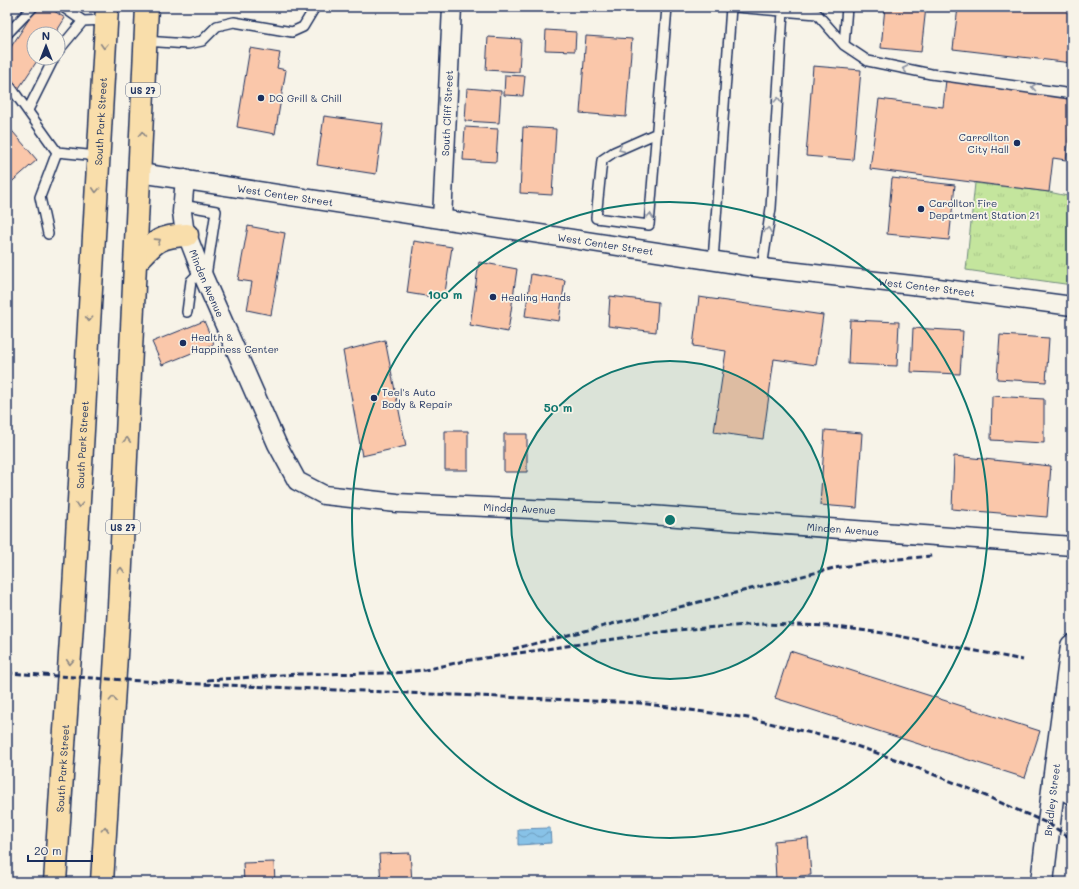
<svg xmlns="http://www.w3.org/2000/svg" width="1079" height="889" font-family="Mali,sans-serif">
  <defs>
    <pattern id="park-tufts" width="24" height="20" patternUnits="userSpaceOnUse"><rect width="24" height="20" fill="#c4e59d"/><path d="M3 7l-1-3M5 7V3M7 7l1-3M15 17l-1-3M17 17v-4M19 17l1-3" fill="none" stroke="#a8c58a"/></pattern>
    <pattern id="water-waves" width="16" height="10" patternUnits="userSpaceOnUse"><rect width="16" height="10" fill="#88c2e7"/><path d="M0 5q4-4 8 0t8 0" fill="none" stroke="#6e9ebe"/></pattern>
  </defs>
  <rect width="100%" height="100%" fill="#f7f3e8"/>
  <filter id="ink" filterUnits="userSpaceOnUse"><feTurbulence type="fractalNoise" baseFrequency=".025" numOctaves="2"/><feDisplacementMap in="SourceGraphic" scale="8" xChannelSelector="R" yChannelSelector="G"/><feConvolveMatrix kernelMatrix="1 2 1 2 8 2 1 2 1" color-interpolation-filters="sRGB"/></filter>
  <g filter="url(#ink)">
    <path fill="url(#park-tufts)" stroke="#708a7e" d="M975,183L1049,192L1072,197V285L966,270Z"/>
    <path fill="url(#water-waves)" stroke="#5c87b0" d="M550,828L551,843L518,845V829Z"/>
    <path fill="#fac7aa" stroke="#1b2f5e" d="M37,7H48L65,18L55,34H34V58H39L7,106V53Z
      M885,7H926L921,52L881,48Z
      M958,7H1072V63L953,49Z
      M546,30L576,32L575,51L545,50Z
      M586,36L632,39L626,117L580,113Z
      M488,37L521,39L519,72L486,70Z
      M250,48L280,53L277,68L286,70L275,134L237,127Z
      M813,66L861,70L853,160L806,156Z
      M505,75L525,76L523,96L504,95Z
      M946,80L1072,96V116L1066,160L1053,158L1049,192L870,169L879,99L943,107Z
      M467,88L501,91L499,123L465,121Z
      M324,116L383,124L376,174L317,165Z
      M7,125L37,160L7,186Z
      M465,127L498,129L496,162L463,160Z
      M523,127L556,129L552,195L520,193Z
      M892,178L955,185L949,240L887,234Z
      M248,226L285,233L271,315L247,310L252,282L238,280Z
      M414,241L452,247L444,299L407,293Z
      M479,262L517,269L508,332L470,325Z
      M531,274L565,280L559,321L525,316Z
      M610,296L658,302L656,332L608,326Z
      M699,297L823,315L816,365L774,359L763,439L714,432L726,351L693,346Z
      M850,320L899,322L897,366L848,364Z
      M204,321L214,344L162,365L152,342Z
      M913,328L963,331L960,374L911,372Z
      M1000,335L1049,338L1046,382L997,379Z
      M385,340L406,446L362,456L343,351Z
      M992,396L1044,399V443L991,440Z
      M825,430L862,433L857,508L820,505Z
      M445,431H468V470H445Z
      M504,434H527V472H504Z
      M954,456L1051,466L1047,517L952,509Z
      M790,651L1040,731L1025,778L775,698Z
      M808,838L811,875L799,876V882H789V878L776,879L774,841Z
      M410,853L412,882H381L379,854Z
      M274,862L275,882H244L243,863Z
      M653,878H678V882H653Z"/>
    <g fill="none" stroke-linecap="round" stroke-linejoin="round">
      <defs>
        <path id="service" d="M63,7L83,21L106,20
          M735,7L817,14L844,45L868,61L931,74L1072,94
          M7,34L33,7
          M145,41L188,44L202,41L217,26L234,22L292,32L303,27L315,7
          M844,45L847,7
          M58,51L83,21
          M7,82L57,152L98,156
          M28,110L54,58
          M657,133L614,152L602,160L596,218L649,225L667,7
          M182,205L216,211L206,276
          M48,234L40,197L57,152
          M713,261L731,7
          M762,268L771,208L783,11
          M187,312L191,281L201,271"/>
        <g id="minor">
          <path id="s1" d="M140,173L762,268L938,288L1072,306"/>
          <path id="s2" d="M185,179L182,212L184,227L201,271L277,444L297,481L324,495L397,503L623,513L1072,546"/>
          <path id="s3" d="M442,219L452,7"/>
        </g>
        <g id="tertiary">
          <path d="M1054,781L1072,793"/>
          <path id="s4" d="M1042,882L1054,781L1072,646"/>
        </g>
        <g id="primary">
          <path d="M136,262C155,242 158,236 187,235"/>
          <path id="s5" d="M55,882L72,624L107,7"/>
          <path d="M102,882L119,607L147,7"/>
        </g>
      </defs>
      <use href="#service" stroke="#1b2f5e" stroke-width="12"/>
      <use href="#minor" stroke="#1b2f5e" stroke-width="21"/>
      <use href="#tertiary" stroke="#1b2f5e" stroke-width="25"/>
      <use href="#primary" stroke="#1b2f5e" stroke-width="25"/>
      <use href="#service" stroke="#f7f3e8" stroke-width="9"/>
      <use href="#minor" stroke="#f7f3e8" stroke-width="18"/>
      <use href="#tertiary" stroke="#f7f3e8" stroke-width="22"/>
      <use href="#primary" stroke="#f9deab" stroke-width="22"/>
      <path stroke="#1b2f5e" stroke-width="3" stroke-dasharray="6 3" stroke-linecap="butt" d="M513,649L834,568L887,560L932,556
        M7,673L177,683L640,703L748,718L836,739L900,761L970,789L1049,824L1072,839
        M207,680L298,674L393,673L425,670L464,661L676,630L761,624L829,626L883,633L1023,660"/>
    </g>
    <defs><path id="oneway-chevron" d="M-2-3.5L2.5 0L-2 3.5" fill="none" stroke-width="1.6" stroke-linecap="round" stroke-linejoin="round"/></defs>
    <g stroke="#8a8684">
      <use href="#oneway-chevron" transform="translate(104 46) rotate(93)"/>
      <use href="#oneway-chevron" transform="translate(142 134) rotate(-88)"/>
      <use href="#oneway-chevron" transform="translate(96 190) rotate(93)"/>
      <use href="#oneway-chevron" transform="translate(158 241) rotate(-33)"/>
      <use href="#oneway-chevron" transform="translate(89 319) rotate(93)"/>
      <use href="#oneway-chevron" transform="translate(127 440) rotate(-87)"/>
      <use href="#oneway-chevron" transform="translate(79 505) rotate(93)"/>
      <use href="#oneway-chevron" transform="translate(121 570) rotate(-87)"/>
      <use href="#oneway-chevron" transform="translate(70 662) rotate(94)"/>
      <use href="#oneway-chevron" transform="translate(113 699) rotate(-87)"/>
      <use href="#oneway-chevron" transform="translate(105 829) rotate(-87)"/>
    </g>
    <g stroke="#8991a3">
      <use href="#oneway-chevron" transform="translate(905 69) rotate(-169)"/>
      <use href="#oneway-chevron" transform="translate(1034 87) rotate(-172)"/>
      <use href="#oneway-chevron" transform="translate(778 100) rotate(-87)"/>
      <use href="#oneway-chevron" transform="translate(621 149) rotate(156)"/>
      <use href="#oneway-chevron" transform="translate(650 216) rotate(-85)"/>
      <use href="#oneway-chevron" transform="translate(768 230) rotate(-81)"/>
    </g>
  </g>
  <circle cx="670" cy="520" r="159" fill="#0f766e" fill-opacity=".12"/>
  <g fill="none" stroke="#0f766e" stroke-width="2">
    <circle cx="670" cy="520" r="159"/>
    <circle cx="670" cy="520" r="318"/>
  </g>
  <g fill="#1b2f5e" stroke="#f7f3e8" stroke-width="1.5">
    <circle cx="261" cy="98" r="4"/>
    <circle cx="1017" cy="143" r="4"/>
    <circle cx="921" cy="209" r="4"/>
    <circle cx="493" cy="297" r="4"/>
    <circle cx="183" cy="343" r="4"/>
    <circle cx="374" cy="398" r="4"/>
  </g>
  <g text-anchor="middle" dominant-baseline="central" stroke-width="3.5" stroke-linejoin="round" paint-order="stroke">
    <g fill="#f7f3e8" stroke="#5d6a87" stroke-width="1">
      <rect x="126" y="83" width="34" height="14" rx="3"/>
      <rect x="106" y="520" width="34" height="14" rx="3"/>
    </g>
    <g font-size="9" font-weight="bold" fill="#1b2f5e">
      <text x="143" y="90">US 27</text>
      <text x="123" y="527">US 27</text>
    </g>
    <g font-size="10" fill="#1b2f5e" stroke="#f7f3e8" text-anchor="start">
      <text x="269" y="98">DQ Grill &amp; Chill</text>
      <text x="1009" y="137" text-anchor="end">Carrollton<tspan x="1009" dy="12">City Hall</tspan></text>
      <text x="929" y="203">Carollton Fire<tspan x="929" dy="12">Department Station 21</tspan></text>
      <text x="501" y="297">Healing Hands</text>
      <text x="191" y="337">Health &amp;<tspan x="191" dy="12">Happiness Center</tspan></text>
      <text x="382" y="392">Teel's Auto<tspan x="382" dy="12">Body &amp; Repair</tspan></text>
    </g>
    <g font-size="10" fill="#1b2f5e" stroke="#f7f3e8">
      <text stroke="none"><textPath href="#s3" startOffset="106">South Cliff Street</textPath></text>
      <text stroke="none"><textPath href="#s5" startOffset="762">South Park Street</textPath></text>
      <text stroke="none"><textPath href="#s1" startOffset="147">West Center Street</textPath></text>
      <text stroke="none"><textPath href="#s1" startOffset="471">West Center Street</textPath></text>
      <text stroke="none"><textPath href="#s2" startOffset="109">Minden Avenue</textPath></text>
      <text stroke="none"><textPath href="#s1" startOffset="795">West Center Street</textPath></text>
      <text stroke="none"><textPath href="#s5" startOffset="438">South Park Street</textPath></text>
      <text stroke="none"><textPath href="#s2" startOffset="553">Minden Avenue</textPath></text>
      <text stroke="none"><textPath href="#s2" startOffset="877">Minden Avenue</textPath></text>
      <text stroke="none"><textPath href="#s5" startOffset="114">South Park Street</textPath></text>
      <text stroke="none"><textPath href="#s4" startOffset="83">Bradley Street</textPath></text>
    </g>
  </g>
  <circle cx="670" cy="520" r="6" fill="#0f766e" stroke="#f7f3e8" stroke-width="2"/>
  <g font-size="12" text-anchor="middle" font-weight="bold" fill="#0f766e" stroke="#f7f3e8" stroke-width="3.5" stroke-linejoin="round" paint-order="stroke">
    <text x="445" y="299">100 m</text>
    <text x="558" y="412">50 m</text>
  </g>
  <rect width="1079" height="889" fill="none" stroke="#f7f3e8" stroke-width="24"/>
  <rect x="12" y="12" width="1055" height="865" fill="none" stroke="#1b2f5e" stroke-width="1.5" filter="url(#ink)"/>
  <g transform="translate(46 46)"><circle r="19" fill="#f7f3e8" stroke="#9fa5b1"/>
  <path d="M0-3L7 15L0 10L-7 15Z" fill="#1b2f5e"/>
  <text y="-6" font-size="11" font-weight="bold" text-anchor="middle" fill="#1b2f5e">N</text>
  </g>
  <path d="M28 855v6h64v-6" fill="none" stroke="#1b2f5e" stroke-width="2"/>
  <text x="34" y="855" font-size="12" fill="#1b2f5e" stroke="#f7f3e8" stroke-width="3" paint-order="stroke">20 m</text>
</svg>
